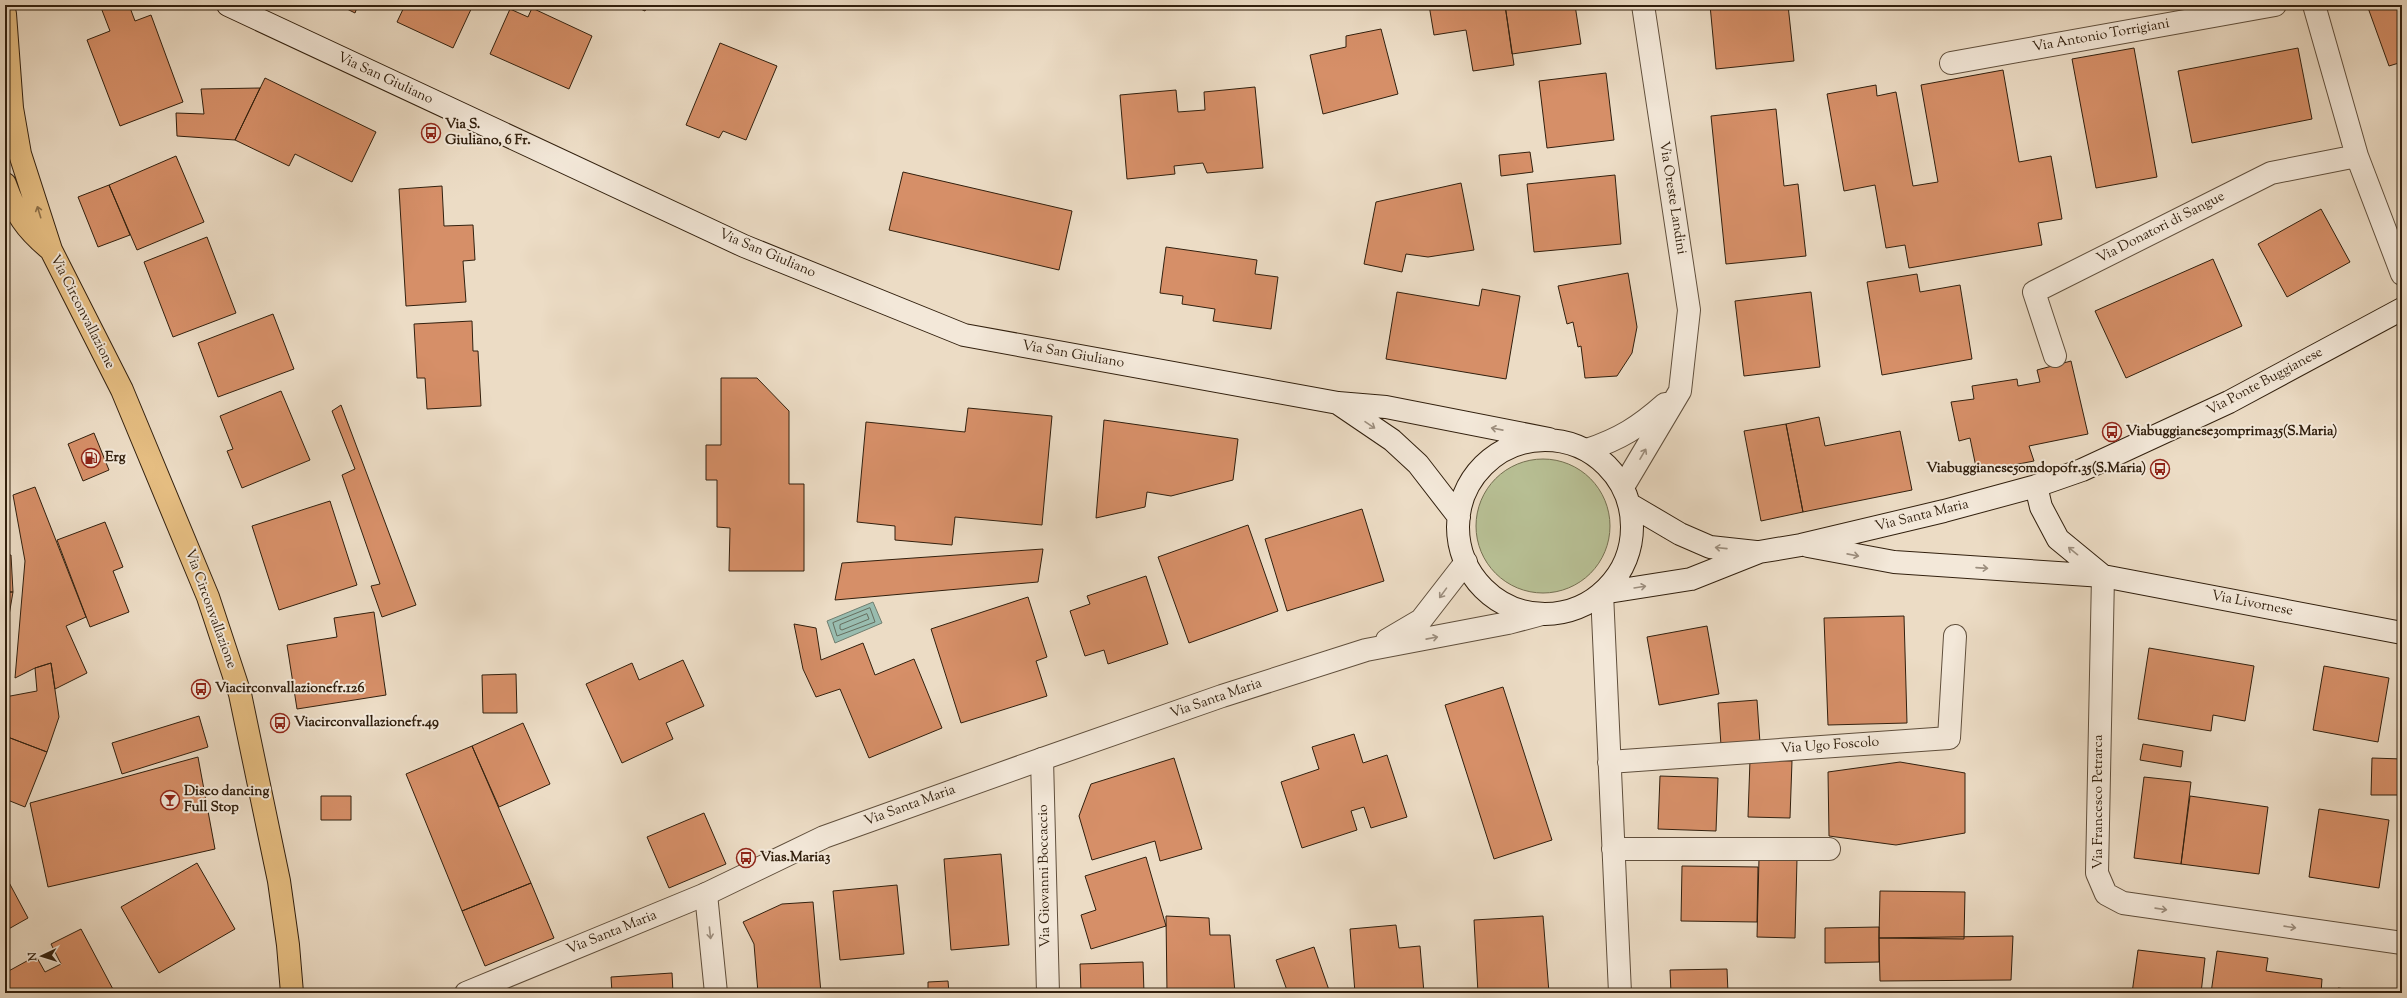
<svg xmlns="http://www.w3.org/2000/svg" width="2407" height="998" font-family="'Sorts Mill Goudy',serif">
  <rect width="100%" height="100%" fill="#ecdcc5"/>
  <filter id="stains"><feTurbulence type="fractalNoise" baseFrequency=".005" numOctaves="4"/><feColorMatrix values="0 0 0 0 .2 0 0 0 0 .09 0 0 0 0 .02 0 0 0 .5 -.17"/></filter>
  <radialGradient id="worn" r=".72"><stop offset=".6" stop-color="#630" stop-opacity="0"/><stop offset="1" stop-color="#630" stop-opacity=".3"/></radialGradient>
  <path fill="#b8c095" stroke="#757052" d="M1476 526a67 67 0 1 1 134 0a67 67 0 1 1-134 0Z"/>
  <path fill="#99bcaf" stroke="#707e6f" d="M873,602L882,623L835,643L827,621Z"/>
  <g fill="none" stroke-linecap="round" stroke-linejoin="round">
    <path stroke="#666e5e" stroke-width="1" d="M870,608L875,622L837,636L833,623Z
      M867,614L869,619L842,630L840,629V625Z"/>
  </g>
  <path fill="#d68f68" stroke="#32200e" d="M100,5H129L135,21L151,15L183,102L120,126L87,40L110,31Z
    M339,5H358L355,13Z
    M405,5H473L453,48L397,22Z
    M632,5H648L645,11Z
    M1429,5H1505L1514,65L1473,71L1466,30L1434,35Z
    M1505,5H1575L1581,44L1512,54Z
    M1710,5H1788L1794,61L1716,69Z
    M2367,5H2402V62L2389,66Z
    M532,8L592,36L569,89L490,54L510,9L528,17Z
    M1381,29L1398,94L1323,114L1310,55L1346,47V36Z
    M720,43L777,66L746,140L723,131L719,138L686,125Z
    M2134,48L2157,177L2096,188L2072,59Z
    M2298,48L2312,119L2192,143L2178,71Z
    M2003,70L2019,162L2051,156L2062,219L2038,223L2042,245L1909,268L1905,245L1886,248L1875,185L1844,191L1827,94L1876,85L1877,96L1896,92L1913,186L1938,182L1921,85Z
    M1606,73L1614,140L1547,148L1539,81Z
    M265,78L376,132L352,182L295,154L289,166L235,140Z
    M1255,87L1263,168L1207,173L1203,163L1174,166L1175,174L1127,179L1120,95L1176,90L1178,112L1205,110L1204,92Z
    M260,88L235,140L177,136L176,113L204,114L201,89Z
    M1776,109L1784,186L1798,184L1806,256L1726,264L1711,116Z
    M1530,152L1533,172L1501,176L1499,155Z
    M176,156L204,222L137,250L109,185Z
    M903,172L1072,211L1059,270L889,230Z
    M1615,175L1621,244L1534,252L1527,184Z
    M1461,183L1474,250L1428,257L1406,254L1402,272L1364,264L1376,202Z
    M109,185L130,235L98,247L78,197Z
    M442,186L444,226L473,225L475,260L463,261L466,302L406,306L399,189Z
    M2321,209L2350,262L2287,297L2258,244Z
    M207,237L236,313L173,337L144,262Z
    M1166,247L1257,260L1255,274L1278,277L1271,329L1213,321L1215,309L1182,304L1183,296L1160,293Z
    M2213,259L2242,326L2126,378L2095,311Z
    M1628,273L1637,327L1632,353L1617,376L1585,378L1581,346L1578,347L1573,322L1567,324L1558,286Z
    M1917,274L1920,292L1960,285L1972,359L1882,375L1867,282Z
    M1482,289L1520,296L1506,379L1386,359L1397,292L1479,306Z
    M1811,292L1820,367L1744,376L1735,301Z
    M273,314L294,369L218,397L198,343Z
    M472,321L473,351H478L481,406L427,409L425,378H417L414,324Z
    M2071,361L2088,434L2029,446L2034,461L1977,472L1970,438L1959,441L1951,402L1974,399L1972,386L2017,379L2018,386L2040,382L2037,370Z
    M721,378H757L789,411V484H804V571H729L730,528L717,527V480H706V445H721Z
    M281,391L310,460L242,488L227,451L233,449L220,416Z
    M341,405L416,605L382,617L371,586L380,584L342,475L355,469L332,411Z
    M968,408L1052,416L1042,525L955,517L952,545L895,540V526L857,522L866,422L965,432Z
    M1819,417L1825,446L1900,431L1912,490L1803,512L1786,424Z
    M1104,420L1238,439L1233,480L1171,496L1147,492L1145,507L1096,518Z
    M1786,424L1803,512L1761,521L1744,431Z
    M94,433L109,470L83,481L68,444Z
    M35,487L86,617L66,626L87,673L55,689L51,663L35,668L15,678L25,561L13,495Z
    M330,501L357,585L279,610L252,526Z
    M1362,509L1384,581L1287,611L1265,539Z
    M105,522L123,567L113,571L129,612L90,627L57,540Z
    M1248,525L1278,611L1189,643L1158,557Z
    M1043,549L1038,582L835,600L842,563Z
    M5,555H11L13,592H5Z
    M1146,576L1168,644L1108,664L1104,650L1085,656L1070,611L1090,604L1087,596Z
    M5,592H13L5,639Z
    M1028,597L1047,657L1036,661L1047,696L961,723L931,629Z
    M374,612L386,695L297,709L287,645L337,637L334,618Z
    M1904,616L1907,723L1828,725L1824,618Z
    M794,624L816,628L821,660L863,643L875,675L914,659L942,728L869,758L840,689L816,697L803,669Z
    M1707,626L1719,694L1659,705L1647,637Z
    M2149,648L2254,666L2245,721L2213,715L2211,731L2138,719Z
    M683,660L704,706L666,723L673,739L622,763L586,684L632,663L639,680Z
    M51,663L59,717L47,752L5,736V697L37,691L35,668Z
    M2324,666L2389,678L2378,742L2313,730Z
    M516,674L517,713H483L482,675Z
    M1503,687L1552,840L1494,859L1445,705Z
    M1757,700L1760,743L1721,745L1718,703Z
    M199,716L208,747L122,774L112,743Z
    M523,723L550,784L499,807L472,746Z
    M1354,734L1363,763L1387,755L1407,817L1371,828L1364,807L1351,811L1357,830L1302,848L1281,782L1319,769L1312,747Z
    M5,736L47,752L25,807L5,799Z
    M2143,744L2183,751L2181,767L2140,760Z
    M472,746L531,883L462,911L406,774Z
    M198,757L215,849L48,887L30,803Z
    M1174,758L1202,849L1160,861L1155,841L1092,860L1079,816L1091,784Z
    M2372,758L2402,759V795H2371Z
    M1750,760L1792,761L1790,818L1748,817Z
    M1900,762L1965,773V833L1896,845L1829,836L1828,772Z
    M1660,776L1718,778L1716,831L1658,829Z
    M2144,777L2191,782L2181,864L2134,858Z
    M321,796H351V820H321Z
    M2190,796L2268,807L2259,874L2181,864Z
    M2319,809L2389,820L2379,888L2309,877Z
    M704,813L726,864L669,888L647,837Z
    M1001,854L1009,945L951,950L944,859Z
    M1146,857L1166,926L1091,949L1081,915L1096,910L1085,876Z
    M1759,858L1797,859L1795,938L1757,937Z
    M197,863L235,929L159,973L121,907Z
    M1682,866L1758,867L1757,922L1681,921Z
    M5,875L28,918L5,931Z
    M531,883L554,938L485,966L462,911Z
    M897,885L904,954L840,960L833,891Z
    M1880,891L1965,892L1964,939L1879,938Z
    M813,902L821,993H758L754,944L743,922L782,904Z
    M1166,916L1209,918L1210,935H1230L1235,993H1167Z
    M1543,916L1549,993H1478L1474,920Z
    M1396,925L1399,948L1420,946L1424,993H1355L1350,929Z
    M1879,927V962L1825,963V928Z
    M81,929L115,993H5V973L36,956L45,972L61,964L51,944Z
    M2013,936L2011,980L1880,981L1879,938Z
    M1314,947L1330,993H1288L1276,960Z
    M2138,950L2205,958L2201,993H2132Z
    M2217,951L2268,958L2266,971L2322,979L2321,993H2211Z
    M1143,962L1144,993H1081L1080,964Z
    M1727,969L1728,993H1671L1670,970Z
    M672,973L673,993H612L611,977Z
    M948,981L949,993H928V982Z
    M2338,988L2375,993H2338Z"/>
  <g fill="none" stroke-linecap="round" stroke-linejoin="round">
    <defs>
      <path id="minor" d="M2314,5L2357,156L2402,274
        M1951,63L2275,5
        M2055,356L2034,292L2271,173L2357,156
        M1587,450C1620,439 1639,427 1665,404
        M1623,487L1680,391L1689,310L1643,5
        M2103,576L2097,873L2106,894L2123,903L2402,943
        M1602,593L1620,993
        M1042,759L1048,993
        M1609,762L1949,738L1955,636
        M1613,849H1829
        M706,894L716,993"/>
      <path id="tertiary" d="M1387,640L1421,620L1466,562
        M466,993L706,894L824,837L1042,759L1222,696L1366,650L1508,623L1542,614"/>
      <path id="secondary" d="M228,5L744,246L964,335L1338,403L1386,407L1549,439
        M1339,404L1392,440L1418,464L1459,517
        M1458 527a87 87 0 1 1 174 0a87 87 0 1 1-174 0Z
        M2036,486L2041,507L2058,539L2103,576
        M1629,504L1680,534L1710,547L1756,552
        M1808,546L1894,562L2103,576L2402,633
        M1602,593L1691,579L1759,552L1801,545L1944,511L2036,486L2082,470L2229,402L2402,309"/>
      <path id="primary" d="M5,14L12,108L20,154L51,250L122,390L208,597L240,694L279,881L288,945L292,993
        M5,184C16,214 25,229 51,250"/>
    </defs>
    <use href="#minor" stroke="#604f3c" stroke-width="24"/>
    <use href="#tertiary" stroke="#604f3c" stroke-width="24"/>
    <use href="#secondary" stroke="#32200e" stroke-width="24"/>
    <use href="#primary" stroke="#32200e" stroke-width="24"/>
    <use href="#minor" stroke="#f3e8d9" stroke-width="22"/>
    <use href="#tertiary" stroke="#f3e8d9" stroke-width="22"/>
    <use href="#secondary" stroke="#f3e8d9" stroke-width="22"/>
    <use href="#primary" stroke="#e6be82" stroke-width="22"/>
  </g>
  <defs><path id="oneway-shaft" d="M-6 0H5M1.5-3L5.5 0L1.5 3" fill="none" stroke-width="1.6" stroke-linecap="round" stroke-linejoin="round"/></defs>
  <use stroke="#8c6f48" href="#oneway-shaft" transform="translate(39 212) rotate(-107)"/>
  <g stroke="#9c8e7e">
    <use href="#oneway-shaft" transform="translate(1370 425) rotate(34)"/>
    <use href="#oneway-shaft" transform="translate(1497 429) rotate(-169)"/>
    <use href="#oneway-shaft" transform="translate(1643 454) rotate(-60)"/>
    <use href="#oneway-shaft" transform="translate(1721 548) rotate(-174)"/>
    <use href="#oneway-shaft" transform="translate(2073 551) rotate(-141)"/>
    <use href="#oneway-shaft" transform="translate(1853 555) rotate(11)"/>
    <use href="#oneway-shaft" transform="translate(1982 568) rotate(4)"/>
    <use href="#oneway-shaft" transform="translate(1640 587) rotate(-9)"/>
    <use href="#oneway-shaft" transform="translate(1443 593) rotate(126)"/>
    <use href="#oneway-shaft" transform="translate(1432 638) rotate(-11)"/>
    <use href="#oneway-shaft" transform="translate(2161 909) rotate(8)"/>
    <use href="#oneway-shaft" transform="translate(2290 927) rotate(8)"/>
    <use href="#oneway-shaft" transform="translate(710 933) rotate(84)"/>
  </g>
  <defs>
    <symbol id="bus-ring" viewBox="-11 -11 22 22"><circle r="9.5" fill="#f3e8d9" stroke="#8f2418" stroke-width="1.5"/><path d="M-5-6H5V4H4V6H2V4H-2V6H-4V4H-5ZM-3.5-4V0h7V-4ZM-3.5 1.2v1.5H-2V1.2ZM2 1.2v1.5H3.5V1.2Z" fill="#8f2418"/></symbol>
    <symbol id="fuel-ring" viewBox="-11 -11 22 22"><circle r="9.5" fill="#f3e8d9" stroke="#8f2418" stroke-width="1.5"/><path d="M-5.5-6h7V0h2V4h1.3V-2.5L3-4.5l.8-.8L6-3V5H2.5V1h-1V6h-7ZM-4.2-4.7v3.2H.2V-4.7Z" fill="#8f2418"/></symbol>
    <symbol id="bar-ring" viewBox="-11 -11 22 22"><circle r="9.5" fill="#f3e8d9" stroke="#8f2418" stroke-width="1.5"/><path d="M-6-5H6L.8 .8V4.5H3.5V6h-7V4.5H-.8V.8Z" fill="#8f2418"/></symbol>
  </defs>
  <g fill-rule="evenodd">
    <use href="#bus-ring" x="420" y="122" width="22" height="22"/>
    <use href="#bus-ring" x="2101" y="421" width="22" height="22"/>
    <use href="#fuel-ring" x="80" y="447" width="22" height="22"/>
    <use href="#bus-ring" x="2149" y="458" width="22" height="22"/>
    <use href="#bus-ring" x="190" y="678" width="22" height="22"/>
    <use href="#bus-ring" x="269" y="712" width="22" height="22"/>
    <use href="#bar-ring" x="159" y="789" width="22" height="22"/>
    <use href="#bus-ring" x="735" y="847" width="22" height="22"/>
  </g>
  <g text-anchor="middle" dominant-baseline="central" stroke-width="4" stroke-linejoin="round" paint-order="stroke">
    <g font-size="14" fill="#32200e" stroke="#f3e8d9">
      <text transform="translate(2101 36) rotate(-10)">Via Antonio Torrigiani</text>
      <text transform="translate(385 79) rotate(25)">Via San Giuliano</text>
      <text transform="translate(1672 198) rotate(81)">Via Oreste Landini</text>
      <text transform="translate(2161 228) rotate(-27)">Via Donatori di Sangue</text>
      <text transform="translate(767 254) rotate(23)">Via San Giuliano</text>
      <text transform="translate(82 312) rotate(63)">Via Circonvallazione</text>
      <text transform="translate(1073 355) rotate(10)">Via San Giuliano</text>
      <text transform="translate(2265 382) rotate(-28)">Via Ponte Buggianese</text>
      <text transform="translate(1922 516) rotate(-14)">Via Santa Maria</text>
      <text transform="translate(2252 604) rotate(11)">Via Livornese</text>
      <text transform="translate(210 609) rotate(70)">Via Circonvallazione</text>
      <text transform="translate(1216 699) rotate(-19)">Via Santa Maria</text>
      <text transform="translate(1830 746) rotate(-4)">Via Ugo Foscolo</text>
      <text transform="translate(2099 802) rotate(-90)">Via Francesco Petrarca</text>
      <text transform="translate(910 806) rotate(-20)">Via Santa Maria</text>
      <text transform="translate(1045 876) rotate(-91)">Via Giovanni Boccaccio</text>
      <text transform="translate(612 933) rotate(-22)">Via Santa Maria</text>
    </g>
    <g font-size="14" font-weight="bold" fill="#32200e" stroke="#f3e8d9" text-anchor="start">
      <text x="445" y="125">Via S.<tspan x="445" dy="16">Giuliano, 6 Fr.</tspan></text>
      <text x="2126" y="432">Viabuggianese30mprima35(S.Maria)</text>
      <text x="105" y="458">Erg</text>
      <text x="2146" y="469" text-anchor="end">Viabuggianese50mdopofr.35(S.Maria)</text>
      <text x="215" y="689">Viacirconvallazionefr.126</text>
      <text x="294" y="723">Viacirconvallazionefr.49</text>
      <text x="184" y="792">Disco dancing<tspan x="184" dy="16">Full Stop</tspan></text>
      <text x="760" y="858">Vias.Maria3</text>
    </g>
  </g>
  <rect width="2407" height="998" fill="none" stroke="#ecdcc5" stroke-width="20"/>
  <rect x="6" y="6" width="2395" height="986" fill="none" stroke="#32200e" stroke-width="2"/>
  <rect x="10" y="10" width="2387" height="978" fill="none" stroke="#32200e"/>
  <g transform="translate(42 956) rotate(266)" stroke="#f3e8d9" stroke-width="3" paint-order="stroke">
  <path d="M0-3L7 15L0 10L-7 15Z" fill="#32200e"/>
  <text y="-6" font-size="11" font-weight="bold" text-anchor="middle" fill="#32200e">N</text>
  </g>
  <rect width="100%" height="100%" filter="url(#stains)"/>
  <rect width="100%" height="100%" fill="url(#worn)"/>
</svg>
